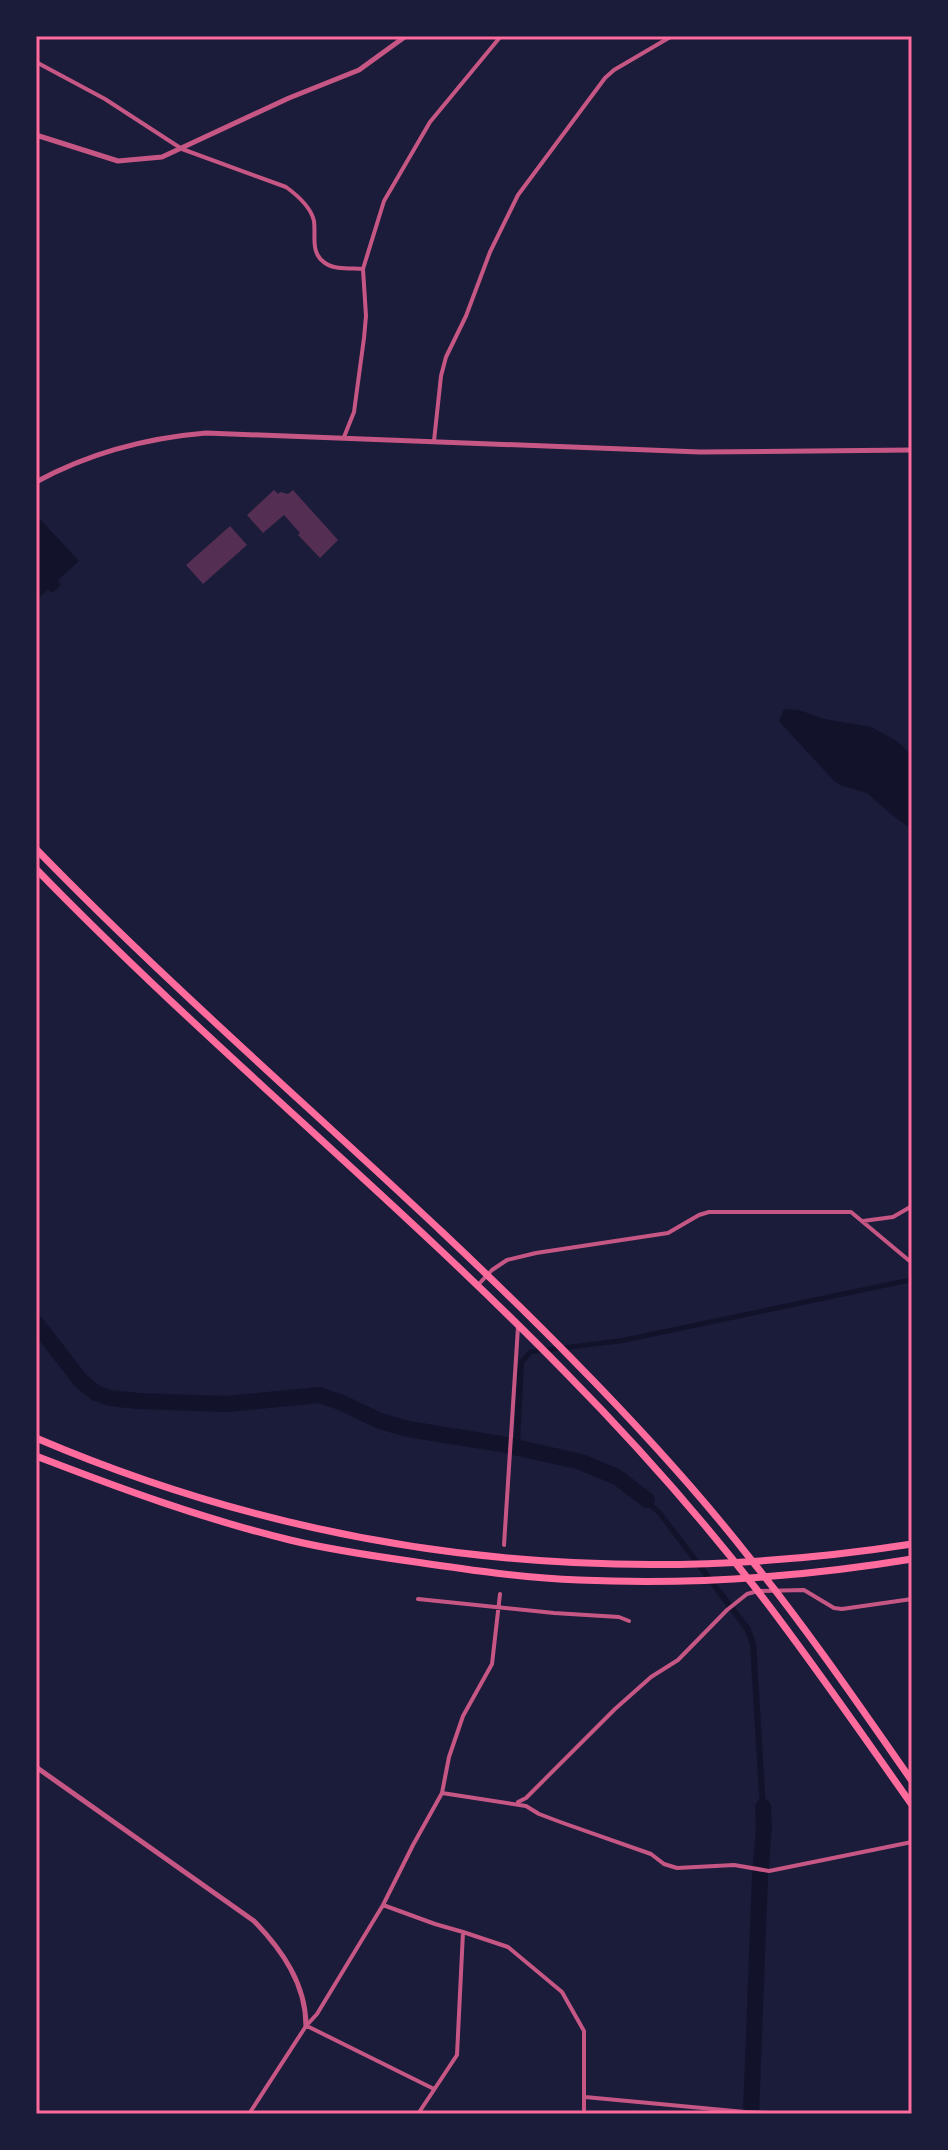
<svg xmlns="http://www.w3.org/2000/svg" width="948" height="2150" font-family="Figtree,sans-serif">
  <rect width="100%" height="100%" fill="#1b1b3a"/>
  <path fill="#12122b" d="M36,515L79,561L58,580L61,585L52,593L48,589L36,601Z
    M784,709L799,710L824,719L871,727L897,741L912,755V822L907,826L892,815L867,793L840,785L834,781L779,721Z
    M912,1277V1282L623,1343L532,1354L524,1363L520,1444H514L517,1370L519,1361L529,1350L622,1338Z
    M633,1485L662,1512L750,1627L756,1642L767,1827H761L750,1644L745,1631L658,1515L630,1490Z"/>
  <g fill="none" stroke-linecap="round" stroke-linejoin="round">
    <path stroke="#12122b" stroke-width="3" d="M517,1448V1444"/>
    <path stroke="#12122b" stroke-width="16" d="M36,1323L81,1381L96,1393L110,1398L138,1401L227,1404L319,1395L340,1402L380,1421L408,1429L501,1444L581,1462L617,1477L647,1500
      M751,2114L760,1876L764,1827L763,1807"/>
  </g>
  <path fill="#542f53" d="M274,490L278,494L280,492L288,494L293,490L338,540L320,558L298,535L300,533L284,515L263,533L247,515Z
    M230,526L247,545L203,584L186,565Z"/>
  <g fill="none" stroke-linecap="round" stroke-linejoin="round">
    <path stroke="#c65784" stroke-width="4" d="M36,62L105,99L182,149L286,187C297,195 311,207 314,221C316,236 310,253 325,263C335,270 351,268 363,269
      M344,437L354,412L364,338L366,316L363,269L384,201L430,122L501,36
      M434,441L441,376L446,357L466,316L490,252L518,195L605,78L614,70L672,36
      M863,1221L893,1217L912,1206
      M477,1286L492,1270L507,1260L536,1253L668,1233L699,1215L709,1212H851L912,1263
      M504,1545L518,1327
      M418,1599L554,1613L619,1617L629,1621
      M442,1793L526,1806L539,1814L563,1823L651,1854L664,1864L677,1868L734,1865L769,1871L912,1842
      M518,1802L526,1798L615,1709L651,1677L678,1660L727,1610L747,1594L758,1591L804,1590L834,1608L842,1609L912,1599
      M383,1905L435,1924L463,1932L457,2055L418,2114
      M463,1932L508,1947L562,1992L584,2031V2114
      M307,2026L434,2089
      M585,2097L745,2112L797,2114
      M249,2114L306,2026L317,2014L383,1905L413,1845L442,1793L449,1757L463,1716L492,1664L500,1594"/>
    <path stroke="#c65784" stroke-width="5" d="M36,135L118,161L162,157L289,98L359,70L406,36
      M36,482C89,453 146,438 206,433L700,452L912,450
      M36,1767L254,1921C282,1950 306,1984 306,2026"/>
    <path stroke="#ff6b9d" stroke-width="7" d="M36,849C208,1026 400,1183 573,1360C634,1422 695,1488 749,1557C807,1629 859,1705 912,1781
      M36,869C206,1044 395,1198 565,1372C633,1441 698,1514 757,1590C811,1660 861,1733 912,1805"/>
    <path stroke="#ff6b9d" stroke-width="7" d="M36,1438C317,1558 610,1591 912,1544
      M36,1456C119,1488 203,1519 290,1540C331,1550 373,1556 416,1562C470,1570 524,1578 579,1580C690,1585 803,1577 912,1559"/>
  </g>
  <rect width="948" height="2150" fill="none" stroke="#1b1b3a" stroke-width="76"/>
  <rect x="38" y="38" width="872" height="2074" fill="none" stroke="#ff6b9d" stroke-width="3"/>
</svg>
